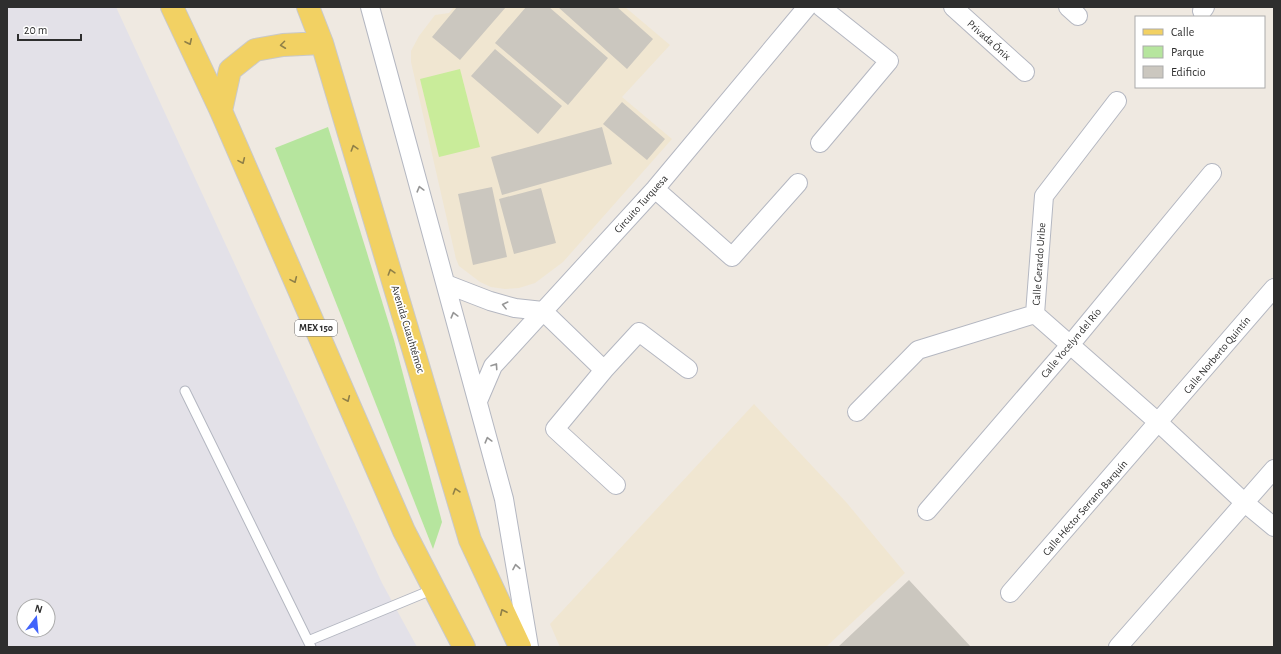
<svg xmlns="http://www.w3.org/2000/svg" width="1281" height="654" font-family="'Alegreya Sans',sans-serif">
  <rect width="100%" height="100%" fill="#efe9e1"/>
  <path fill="#e3e1e8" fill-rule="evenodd" d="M7,7H116L382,583L417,647H7ZM24,606H48V630H24Z"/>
  <path fill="#f0e6d1" d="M454,7H625L670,45L622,97L672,139L563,262L535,283L519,288L505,289L491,287L480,282L459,266L456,259L411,62V51L419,36L435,15L449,13Z
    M754,404L846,502L905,573L826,647H560L550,624Z"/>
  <path fill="#b6e59e" d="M328,127L394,340L442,522L433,549L275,148Z"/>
  <path fill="#c9ec9a" d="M460,69L480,147L439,157L420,79Z"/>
  <path fill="#cbc7bf" d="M457,7H506L460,60L432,37Z
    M526,7H549L608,58L568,105L495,43Z
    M558,7H617L653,39L627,69Z
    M495,49L562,106L538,134L471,76Z
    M622,102L665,139L647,160L603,124Z
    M602,127L612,164L502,195L491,157Z
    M492,187L507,257L473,265L458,194Z
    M541,188L556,243L514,254L499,199Z
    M909,580L971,647H838Z"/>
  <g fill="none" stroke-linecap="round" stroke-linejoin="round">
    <defs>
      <path id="service" d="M185,391L308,641
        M311,647L308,641L434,589"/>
      <path id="minor" d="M370,7L504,499L529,647
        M953,7L1025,72
        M1068,7L1078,16
        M1202,11L1205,7
        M820,143L889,61L821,7
        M655,189L732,257L798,183
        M446,284L490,301L515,308L543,311L604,370
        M1035,314L1159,423L1245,503L1274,527
        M1035,314L1044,196L1117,101
        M478,401L493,366L655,189L807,7
        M857,412L918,350L1035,314
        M616,485L555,429L604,370L639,332L688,369
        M927,511L1070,345L1212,173
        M1010,593L1274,288
        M1118,647L1274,469"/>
      <path id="primary" d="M172,7L221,111L404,531L464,647
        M308,7L322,43L470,540L520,647
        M221,111L230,70L255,50L283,45L322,43"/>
    </defs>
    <use href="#service" stroke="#b4b7c1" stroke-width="11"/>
    <use href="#minor" stroke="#b4b7c1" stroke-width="20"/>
    <use href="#primary" stroke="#c9c9c9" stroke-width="24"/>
    <use href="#service" stroke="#fff" stroke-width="9"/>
    <use href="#minor" stroke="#fff" stroke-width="18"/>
    <use href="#primary" stroke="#f2d163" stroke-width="22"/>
  </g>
  <defs><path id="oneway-chevron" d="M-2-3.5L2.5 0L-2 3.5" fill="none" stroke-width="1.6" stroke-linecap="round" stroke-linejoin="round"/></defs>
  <g stroke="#908048">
    <use href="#oneway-chevron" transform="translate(189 42) rotate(65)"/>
    <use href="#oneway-chevron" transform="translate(283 45) rotate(173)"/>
    <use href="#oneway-chevron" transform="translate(354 148) rotate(-107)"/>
    <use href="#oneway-chevron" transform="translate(242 161) rotate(66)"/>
    <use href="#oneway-chevron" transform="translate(391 272) rotate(-107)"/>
    <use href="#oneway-chevron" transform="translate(294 280) rotate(66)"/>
    <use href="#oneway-chevron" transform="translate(347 399) rotate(66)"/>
    <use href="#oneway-chevron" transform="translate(456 491) rotate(-107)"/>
    <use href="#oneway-chevron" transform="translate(503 612) rotate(-115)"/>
  </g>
  <g stroke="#969696">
    <use href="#oneway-chevron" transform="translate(420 189) rotate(-105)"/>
    <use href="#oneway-chevron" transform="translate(505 305) rotate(-166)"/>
    <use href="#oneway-chevron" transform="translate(454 315) rotate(-105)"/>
    <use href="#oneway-chevron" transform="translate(495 366) rotate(-56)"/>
    <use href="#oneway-chevron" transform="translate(488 440) rotate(-105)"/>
    <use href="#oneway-chevron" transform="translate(516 567) rotate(-100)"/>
  </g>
  <g text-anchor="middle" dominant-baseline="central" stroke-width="3.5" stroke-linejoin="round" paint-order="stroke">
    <rect fill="#fff" stroke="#6d6d6d" stroke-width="1" x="295" y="320" width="42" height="16" rx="3"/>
    <g font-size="10" font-weight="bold" fill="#2e2e2e">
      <text x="316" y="328">MEX 150</text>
    </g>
    <g font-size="11" fill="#2e2e2e" stroke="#fff">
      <text transform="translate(989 40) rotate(42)">Privada Ónix</text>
      <text transform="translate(641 204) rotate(-48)">Circuito Turquesa</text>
      <text transform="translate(1039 264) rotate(-86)">Calle Gerardo Uribe</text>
      <text transform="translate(408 329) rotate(73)">Avenida Cuauhtémoc</text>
      <text transform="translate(1071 343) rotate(-50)">Calle Yocelyn del Río</text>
      <text transform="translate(1217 355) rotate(-50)">Calle Norberto Quintín</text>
      <text transform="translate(1085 508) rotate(-49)">Calle Héctor Serrano Barquín</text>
    </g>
  </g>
  <rect width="1281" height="654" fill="none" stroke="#2e2e2e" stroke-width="16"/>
  <rect x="1135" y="16" width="130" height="72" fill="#ffffff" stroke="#ababab"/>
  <rect x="1143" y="29" width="20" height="6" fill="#f2d163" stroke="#ababab"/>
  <text x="1171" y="36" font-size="12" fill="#2e2e2e">Calle</text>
  <rect x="1143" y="46" width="20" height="12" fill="#b6e59e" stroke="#ababab"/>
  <text x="1171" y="56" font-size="12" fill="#2e2e2e">Parque</text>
  <rect x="1143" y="66" width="20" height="12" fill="#cbc7bf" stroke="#ababab"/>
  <text x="1171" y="76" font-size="12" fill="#2e2e2e">Edificio</text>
  <g transform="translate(36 618) rotate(16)"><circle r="19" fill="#ffffff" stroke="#ababab"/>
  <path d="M0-3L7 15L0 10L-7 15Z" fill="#4264fb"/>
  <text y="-6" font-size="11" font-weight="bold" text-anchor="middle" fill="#2e2e2e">N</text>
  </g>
  <path d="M18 34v6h63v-6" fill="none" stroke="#2e2e2e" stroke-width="2"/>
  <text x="24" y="34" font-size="12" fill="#2e2e2e" stroke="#ffffff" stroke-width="3" paint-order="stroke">20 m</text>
</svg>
